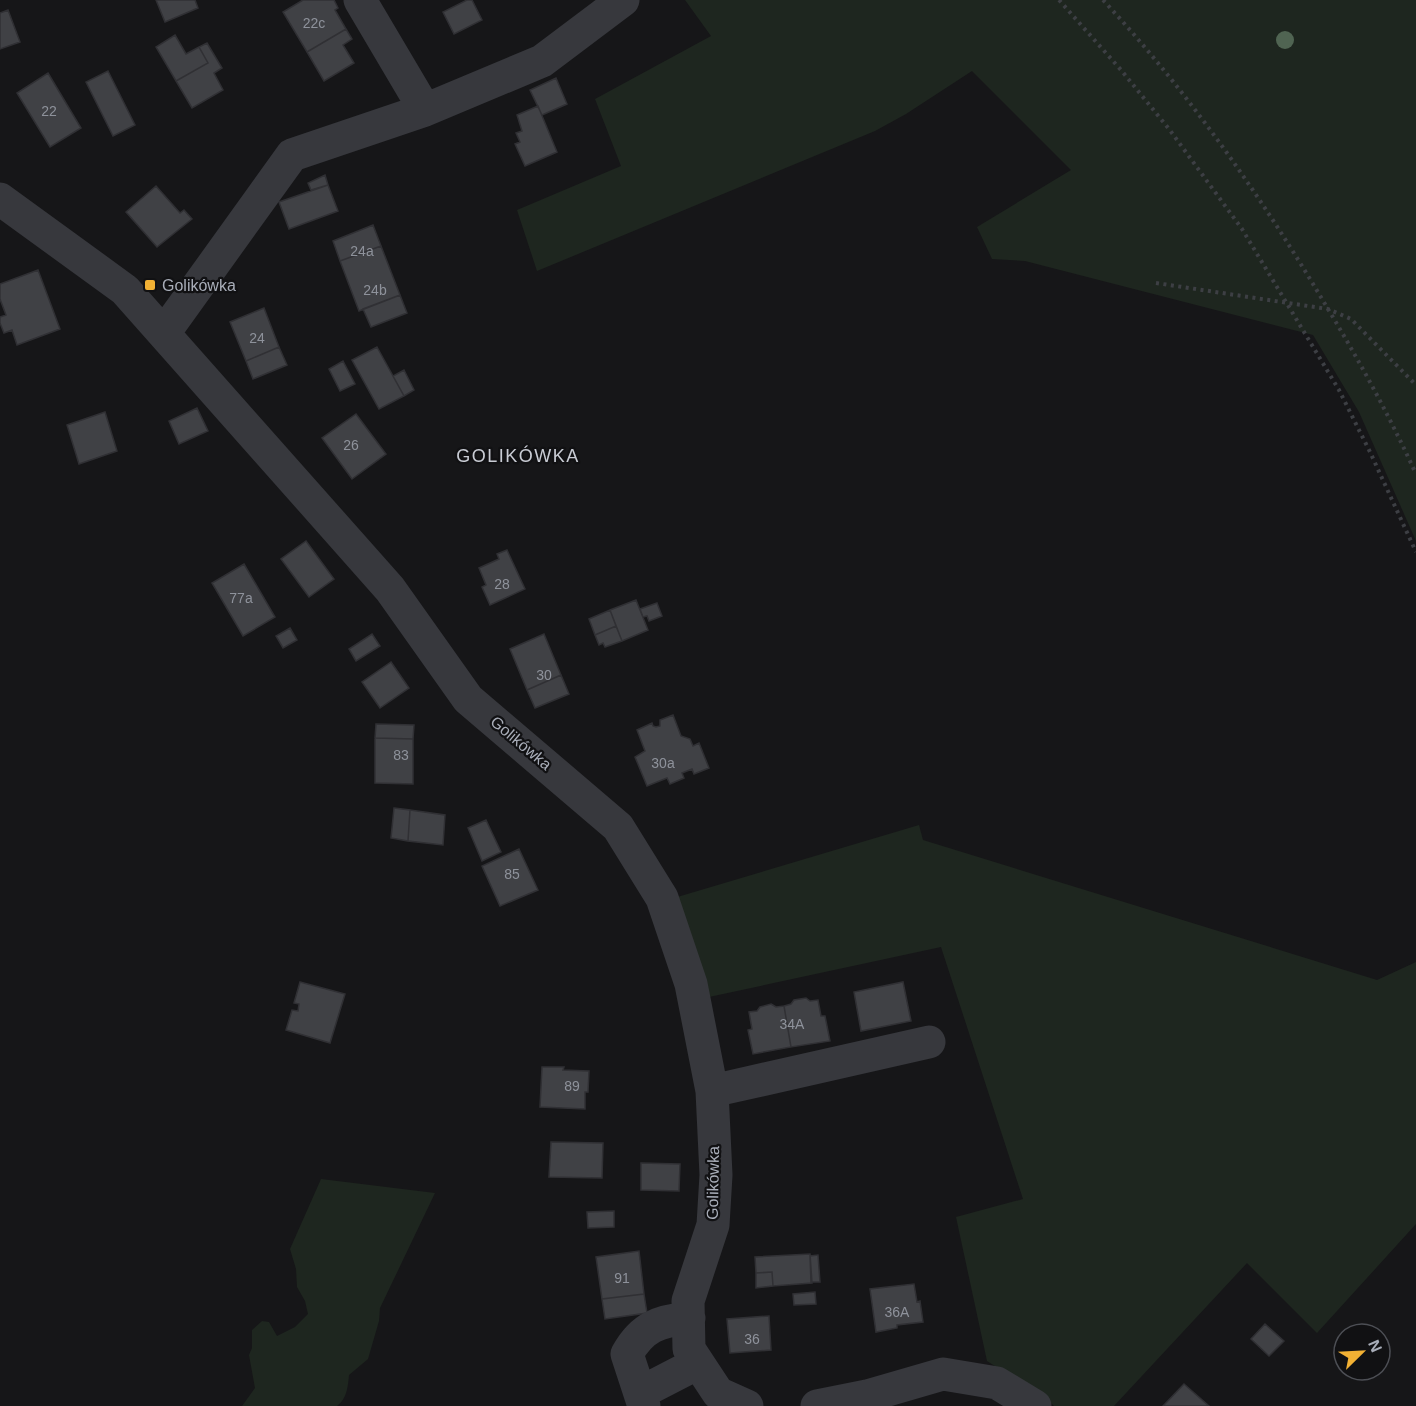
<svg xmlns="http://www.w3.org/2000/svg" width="1416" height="1406" font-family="Helvetica,sans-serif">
  <rect width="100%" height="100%" fill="#161618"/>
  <path fill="#1e261f" d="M685,0H1416V541L1359,412L1313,335L1025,261L992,259L977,227L1071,170L972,71L906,114L875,131L537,271L517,210L621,166L595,99L711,36Z
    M919,825L923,840L1377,980L1416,962V1224L1317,1333L1247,1263L1114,1406H1054L1048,1400L987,1361L956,1217L1023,1199L941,947L709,997L674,898Z
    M321,1179L435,1193L380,1308L379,1321L368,1359L349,1375C348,1386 347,1399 337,1406H242L255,1388L249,1355L252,1348V1330L262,1321L269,1322L277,1336L295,1327L308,1314L305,1301L297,1287L296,1269L290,1249Z"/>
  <path fill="#404145" stroke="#303034" stroke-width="1.5" d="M156,0H195L198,8L165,22Z
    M303,0H334L338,8L335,10L346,29L307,52L283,12Z
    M467,0H472L482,20L454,34L443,12Z
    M8,10L20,42L0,49V13Z
    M346,29L352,39L343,45L354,63L324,81L307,52Z
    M175,35L186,54L199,47L208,63L176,81L156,47Z
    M207,43L222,68L214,73L223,90L192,108L176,81L208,63L199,47Z
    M108,71L135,125L113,136L86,82Z
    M48,73L81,128L50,147L17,93Z
    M556,78L567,104L542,115L530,90Z
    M538,106L557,152L525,166L515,144L520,142L516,133L522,131L517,115Z
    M325,175L328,185L311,190L308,183Z
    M328,185L338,211L289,229L279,202Z
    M156,186L180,213L184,210L192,219L157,247L126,212Z
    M373,225L381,246L340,261L333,241Z
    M381,246L400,295L359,311L340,261Z
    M38,270L60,329L17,345L12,330L4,333L0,323V317L6,315L0,299V284Z
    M400,295L407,313L371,327L363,309Z
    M264,308L279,347L246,361L230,322Z
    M279,347L287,365L253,379L246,361Z
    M377,347L404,396L379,409L352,360Z
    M343,361L355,384L340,391L329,369Z
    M404,370L414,390L404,396L393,376Z
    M197,408L208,431L179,444L169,421Z
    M105,412L117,451L79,464L67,425Z
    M356,414L386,454L352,479L322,438Z
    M306,541L334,579L309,597L281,559Z
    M507,550L525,589L490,605L482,587L486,585L479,568L499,559L497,554Z
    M244,564L275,617L243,636L212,583Z
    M636,600L648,630L622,641L610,610Z
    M657,603L662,616L649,621L647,616L643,617L640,609Z
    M610,610L616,626L595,635L589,619Z
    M616,626L622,641L605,647L603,643L599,645L595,635Z
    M290,628L297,640L283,648L276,636Z
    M372,634L380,646L356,661L349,649Z
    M544,634L561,675L527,690L510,649Z
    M391,662L409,688L380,708L362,682Z
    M561,675L569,694L535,708L527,690Z
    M673,715L681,736L690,739L693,746L699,743L709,768L694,774L692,769L682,773L684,778L670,784L667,778L647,786L635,757L645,751L637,730L652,723L653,726L656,727L660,726V720Z
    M376,724L414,725L413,739L375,738Z
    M375,738L413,739V784L375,783Z
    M394,808L410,810L408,841L391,838Z
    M410,810L445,815L443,845L408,841Z
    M486,820L501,852L482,861L468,828Z
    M519,849L538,890L500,906L482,866Z
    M300,982L345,994L330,1043L286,1030L292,1010L298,1011L299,1004L294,1003Z
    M903,982L911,1021L861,1031L854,992Z
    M806,998L810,1001L818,1000L821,1016H825L830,1041L791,1047L784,1006L791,1004L794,1000Z
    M771,1004L776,1007L784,1006L791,1047L753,1054L748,1030L752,1029L749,1012L757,1011L760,1007Z
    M542,1067H564L563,1070L589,1071L588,1092H585V1109L540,1107Z
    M551,1142L603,1143L602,1178L549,1177Z
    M641,1163L680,1164L679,1191L641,1190Z
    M614,1211V1227L588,1228L587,1212Z
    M639,1251L644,1294L602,1299L596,1257Z
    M810,1254L812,1283L773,1286L772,1272L756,1273L755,1257Z
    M818,1255L820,1282H811L810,1256Z
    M772,1272L773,1286L756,1288V1273Z
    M914,1284L917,1302L920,1301L923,1322L897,1325V1328L876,1332L870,1289Z
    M815,1292L816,1304L794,1305L793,1294Z
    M644,1294L647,1313L605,1319L602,1299Z
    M769,1316L771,1350L730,1353L727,1319Z
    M1265,1324L1284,1341L1269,1356L1251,1339Z
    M1184,1384L1209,1406H1163Z"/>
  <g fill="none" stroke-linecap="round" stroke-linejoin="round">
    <path stroke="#3d3f44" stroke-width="4" stroke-dasharray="3 4.5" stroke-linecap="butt" d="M1059,0L1121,70L1169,129L1242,229L1339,390L1370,452L1416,552
      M1103,0C1190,94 1263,199 1328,309C1360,362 1390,417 1416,474
      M1156,283L1328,309L1351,319L1416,385"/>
    <path stroke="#37383d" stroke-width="33" d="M360,0L425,110
      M0,199L125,290L390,589L468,699L618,827L662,898L691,984L712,1091L716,1175L713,1225L688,1301L689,1349L718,1393L747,1406
      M164,333L292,155L425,110L542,61L623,0
      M712,1091L929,1042
      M640,1393L698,1363
      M644,1406L627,1354C642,1327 659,1321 689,1318
      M817,1406L867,1396L943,1374L997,1383L1035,1406"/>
  </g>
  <circle fill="#506452" cx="1285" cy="40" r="9"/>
  <rect fill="#f2b134" stroke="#111113" stroke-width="2" x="144" y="279" width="12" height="12" rx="3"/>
  <g text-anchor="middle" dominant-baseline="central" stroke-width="4.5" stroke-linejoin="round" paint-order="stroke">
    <g font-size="14" fill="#8e929b">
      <text x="314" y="23">22c</text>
      <text x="49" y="111">22</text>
      <text x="362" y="251">24a</text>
      <text x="375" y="290">24b</text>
      <text x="257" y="338">24</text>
      <text x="351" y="445">26</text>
      <text x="502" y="584">28</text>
      <text x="241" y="598">77a</text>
      <text x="544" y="675">30</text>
      <text x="401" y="755">83</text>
      <text x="663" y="763">30a</text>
      <text x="512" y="874">85</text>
      <text x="792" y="1024">34A</text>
      <text x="572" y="1086">89</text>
      <text x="622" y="1278">91</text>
      <text x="897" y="1312">36A</text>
      <text x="752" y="1339">36</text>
    </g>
    <g font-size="16" fill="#a8adb8" stroke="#111113" text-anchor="start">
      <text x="162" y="285">Golikówka</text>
    </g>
    <g font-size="16" fill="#a8adb8" stroke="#111113">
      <text transform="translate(521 743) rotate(40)">Golikówka</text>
      <text transform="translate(713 1183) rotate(-89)">Golikówka</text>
    </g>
    <g font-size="18" letter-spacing="1.5" fill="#c9ccd4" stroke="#111113">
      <text x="518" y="456">GOLIKÓWKA</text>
    </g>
  </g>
  <g transform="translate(1362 1352) rotate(66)"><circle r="28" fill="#111113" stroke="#4d4f55" stroke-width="1.5"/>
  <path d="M0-4.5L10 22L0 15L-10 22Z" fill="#f2b134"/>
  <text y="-9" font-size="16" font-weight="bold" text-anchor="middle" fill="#a8adb8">N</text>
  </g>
</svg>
